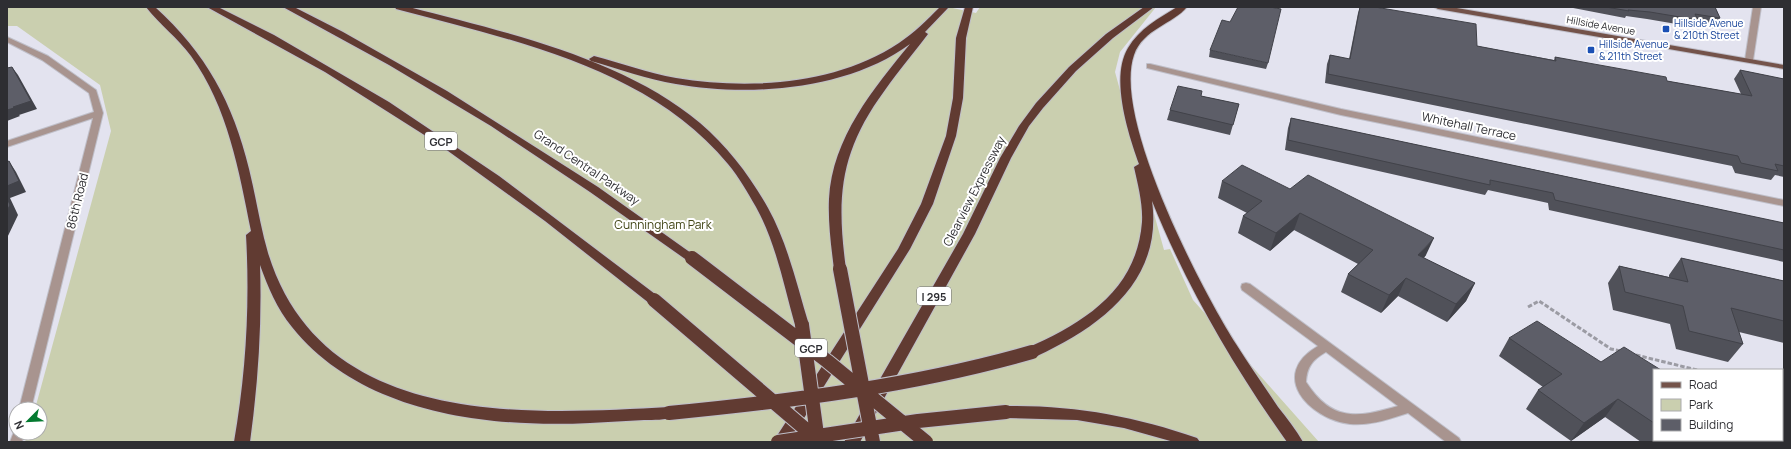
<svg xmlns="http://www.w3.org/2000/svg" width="1791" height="449" font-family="Manrope,sans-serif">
  <rect width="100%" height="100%" fill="#e3e3ef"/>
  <path fill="#cacfaf" d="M7,7H948L976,13L980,7H1156L1120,52L1115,72L1164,250L1170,249L1193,300L1319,442H25L28,433H40V409H35L111,131L100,85L17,26H7Z"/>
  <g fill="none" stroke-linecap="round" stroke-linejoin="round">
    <defs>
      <path id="minor" d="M1753,7H1761L1753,60L1749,62L1745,60Z
        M7,37L48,56L96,90L103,113L31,409H19L93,118L7,147V141L94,112L89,93L42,60L7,42Z
        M1147,64H1150L1341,109L1784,200V206L1341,115L1147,68Z
        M1246,283L1250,284L1459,438L1461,442H1446L1408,413C1389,419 1370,426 1350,424C1309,419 1268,375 1318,346L1242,290L1241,287L1242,284ZM1326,352L1398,406C1357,418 1332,422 1306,382C1307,367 1312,360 1326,352Z
        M15,429H16V433H25L22,442H10Z"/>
      <path id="major" d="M1434,7H1451L1784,65V69L1438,9Z"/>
      <path id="highway" d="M146,7H155C206,53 233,103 249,169C256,197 260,226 268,253C322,428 523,415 669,407L674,409L676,413L674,417C665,420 654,420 644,420C626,421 608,422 590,423C486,428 361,413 292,327C277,309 268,287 260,265C262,325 258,383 250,442H234C246,373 250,305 246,235L251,231C239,171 228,107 191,56C178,38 159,24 146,7Z
        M207,7H218L274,35L389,102L499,176L659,297L661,300L659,303H649L545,221L437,143L325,72Z
        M283,7H294L343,32L447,91L598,187L698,258L696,261H688L590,192L491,126L389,65Z
        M395,7H409C504,32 623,58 700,123C728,147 750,176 768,208C788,244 797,286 809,325L807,328L802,330L797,328L795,325C784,286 776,243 756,207C748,193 739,177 728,164C648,67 512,40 396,9Z
        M940,7L948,8L925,32L928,34C914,53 898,71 885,90C840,151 836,196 846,269L844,272H836L834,269C831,245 828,222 829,199C832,138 874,88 910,44C848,90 750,97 676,84C647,79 619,69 591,61L589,59L594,56C621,63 648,73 676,78C749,90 836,85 899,43C914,33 927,20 940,7Z
        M965,7H973L966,38L963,98L956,136L933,204L910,249L789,442H773L898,249L921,204L946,136L953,98L956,38Z
        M1144,7H1154L1113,38L1076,71L1043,108L1029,126L1011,158L975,234L860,442H844L963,234L1000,158L1019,126L1036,103L1069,67L1106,34Z
        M1177,7H1187C1173,24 1143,29 1134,55C1112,118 1201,289 1236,344C1250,366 1264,386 1278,407C1287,418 1296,430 1303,442H1287C1233,366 1187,287 1152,201C1163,280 1102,326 1037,356L1032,357L1027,356L1025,352L1027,348C1084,323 1137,290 1142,222C1143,204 1138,185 1134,167L1139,164C1128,133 1110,78 1128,48C1139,29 1159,18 1177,7Z
        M1006,406C1073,405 1134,416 1197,438L1200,442H1174L1124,428L1077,420L1006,418L1001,416L999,412L1001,408Z"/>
    </defs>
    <use href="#minor" stroke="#bfbfc9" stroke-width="2"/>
    <use href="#major" stroke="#bfbfc9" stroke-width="2"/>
    <use href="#highway" stroke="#bfbfc9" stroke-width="2"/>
    <path stroke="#9b9ba3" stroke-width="3" stroke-dasharray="4.5 2" stroke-linecap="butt" d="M1528,307L1539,301L1611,349L1621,351
      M1636,355L1697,370
      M1782,391L1784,392
      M1782,394L1784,397"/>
    <use href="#minor" fill="#a8948f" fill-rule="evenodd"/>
    <use href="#major" fill="#74534a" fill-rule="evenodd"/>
    <use href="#highway" fill="#613b32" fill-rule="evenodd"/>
    <defs>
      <path id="highway-bridge" d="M692,258L827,361L926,442
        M840,269L873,442
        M654,300L817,439
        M802,325L818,442
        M669,413C792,401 913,386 1032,352
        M778,442L918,421L1006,412"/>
    </defs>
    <use href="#highway-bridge" stroke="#bfbfc9" stroke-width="16" stroke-linecap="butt"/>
    <use href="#highway-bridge" stroke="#613b32" stroke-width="14"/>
  </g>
  <path fill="#505159" d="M1360,7L1477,46L1554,60L1555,57L1667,81L1741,94L1734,79L1740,70L1784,79V177L1775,175L1771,180L1735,173L1732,166L1325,83L1327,64L1330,55L1349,59L1358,13Z
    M1568,7H1715L1720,18L1716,24L1698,21L1694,27L1647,19L1626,16L1625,18Z
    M1210,50L1268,63L1266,69L1209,57Z
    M1201,96L1239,104L1230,135L1167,120L1170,110Z
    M1291,118L1784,223V262L1549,210L1548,203L1488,190L1485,195L1285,150L1288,128Z
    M1222,181L1426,255L1424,258L1475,283L1466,301L1447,322L1398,296L1381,313L1341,292L1348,274L1358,264L1294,230L1270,251L1238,233L1243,216L1247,213L1218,198Z
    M1681,258L1784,281V343L1739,332L1743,344L1728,362L1676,349L1670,324L1613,310L1608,283L1619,266L1669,277V275Z
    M1509,338L1601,362L1654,370V440H1772L1776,442H1641L1605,417L1571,441L1526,409L1538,390L1543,387L1499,356Z"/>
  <path fill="#414249" d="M12,67L18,75L37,109L19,115L20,116L7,121V110L13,107Z
    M9,161L16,172L26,192L10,198L18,215L7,238V186Z
    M1300,213L1294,230L1270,251L1276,233Z
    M1434,238L1426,255L1409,272L1418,255Z
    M1406,278L1398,296L1381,313L1389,295Z
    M1475,283L1466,301L1447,322L1456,304Z
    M1618,399L1605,417L1571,441L1584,423Z"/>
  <path fill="#5d5e68" stroke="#414249" d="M1238,7H1270L1281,9L1268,63L1210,50L1222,20L1230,22Z
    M1360,7H1375L1476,24L1477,46L1556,61L1555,57L1666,77L1667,81L1752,96L1740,70L1784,79V166L1775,164L1778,171L1741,163L1738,156L1328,74L1330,55L1350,59Z
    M1606,7H1715L1720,18L1695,14L1698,20L1650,12L1628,10L1629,11Z
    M12,67L31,101L13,107L14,108L7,110V68Z
    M1178,86L1202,91L1201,96L1239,104L1233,125L1170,110Z
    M1291,118L1784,223V250L1555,200L1553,193L1490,180V185L1288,140Z
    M9,161L19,181L7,186V162Z
    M1242,165L1290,189L1308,175L1434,238L1418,255L1475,283L1456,304L1406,278L1389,295L1348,274L1373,250L1300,213L1276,233L1243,216L1262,201L1222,181Z
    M7,198L10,205L7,211Z
    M1681,258L1784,281V321L1731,308L1743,344L1689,331L1683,306L1625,292L1619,266L1688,282Z
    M1537,321L1601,362L1624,347L1661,370H1654V423L1618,399L1584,423L1538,390L1562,374L1509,338Z
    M1679,440H1772L1776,442H1682Z"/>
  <g fill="#1a4fb4" stroke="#fff" stroke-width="1.5">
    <rect x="1662" y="25" width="8" height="8" rx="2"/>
    <rect x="1587" y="46" width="8" height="8" rx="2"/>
  </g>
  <g text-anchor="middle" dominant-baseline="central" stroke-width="4" stroke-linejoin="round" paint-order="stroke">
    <g font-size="10" fill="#164399" stroke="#fff" text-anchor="start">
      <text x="1674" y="23">Hillside Avenue<tspan x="1674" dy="12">&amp; 210th Street</tspan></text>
      <text x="1599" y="44">Hillside Avenue<tspan x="1599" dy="12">&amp; 211th Street</tspan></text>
    </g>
    <g font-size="10" fill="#2e2e32" stroke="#fff">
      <text transform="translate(1601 25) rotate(10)">Hillside Avenue</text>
    </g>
    <g fill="#fff" stroke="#6d6d70" stroke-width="1">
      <rect x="425" y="132" width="32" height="18" rx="3"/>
      <rect x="917" y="287" width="34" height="18" rx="3"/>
      <rect x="795" y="339" width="32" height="18" rx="3"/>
    </g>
    <g font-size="11" font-weight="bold" fill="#2e2e32">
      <text x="441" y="141">GCP</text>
      <text x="934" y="296">I 295</text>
      <text x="811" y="348">GCP</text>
    </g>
    <g font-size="12" fill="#2e2e32" stroke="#fff">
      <text transform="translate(1469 126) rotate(12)">Whitehall Terrace</text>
      <text transform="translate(587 167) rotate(34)">Grand Central Parkway</text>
      <text transform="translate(974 191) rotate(-63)">Clearview Expressway</text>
      <text transform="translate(77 201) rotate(-76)">86th Road</text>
    </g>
    <g font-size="12" fill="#404414" stroke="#fff">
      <text x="663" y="224">Cunningham Park</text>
    </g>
  </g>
  <rect width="1791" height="449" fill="none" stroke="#2e2e32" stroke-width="16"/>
  <rect x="1653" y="369" width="130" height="72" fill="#ffffff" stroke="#ababad"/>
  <rect x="1661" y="382" width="20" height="6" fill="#74534a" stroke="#ababad"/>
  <text x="1689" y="389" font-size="12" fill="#2e2e32">Road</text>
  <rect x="1661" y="399" width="20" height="12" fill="#cacfaf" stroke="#ababad"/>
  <text x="1689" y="409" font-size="12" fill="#2e2e32">Park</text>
  <rect x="1661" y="419" width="20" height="12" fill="#5d5e68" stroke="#ababad"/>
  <text x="1689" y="429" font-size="12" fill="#2e2e32">Building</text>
  <g transform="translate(28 421) rotate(246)"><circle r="19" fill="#ffffff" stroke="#ababad"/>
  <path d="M0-3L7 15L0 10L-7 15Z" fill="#047a30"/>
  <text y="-6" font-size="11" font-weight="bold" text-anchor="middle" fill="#2e2e32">N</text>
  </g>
</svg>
